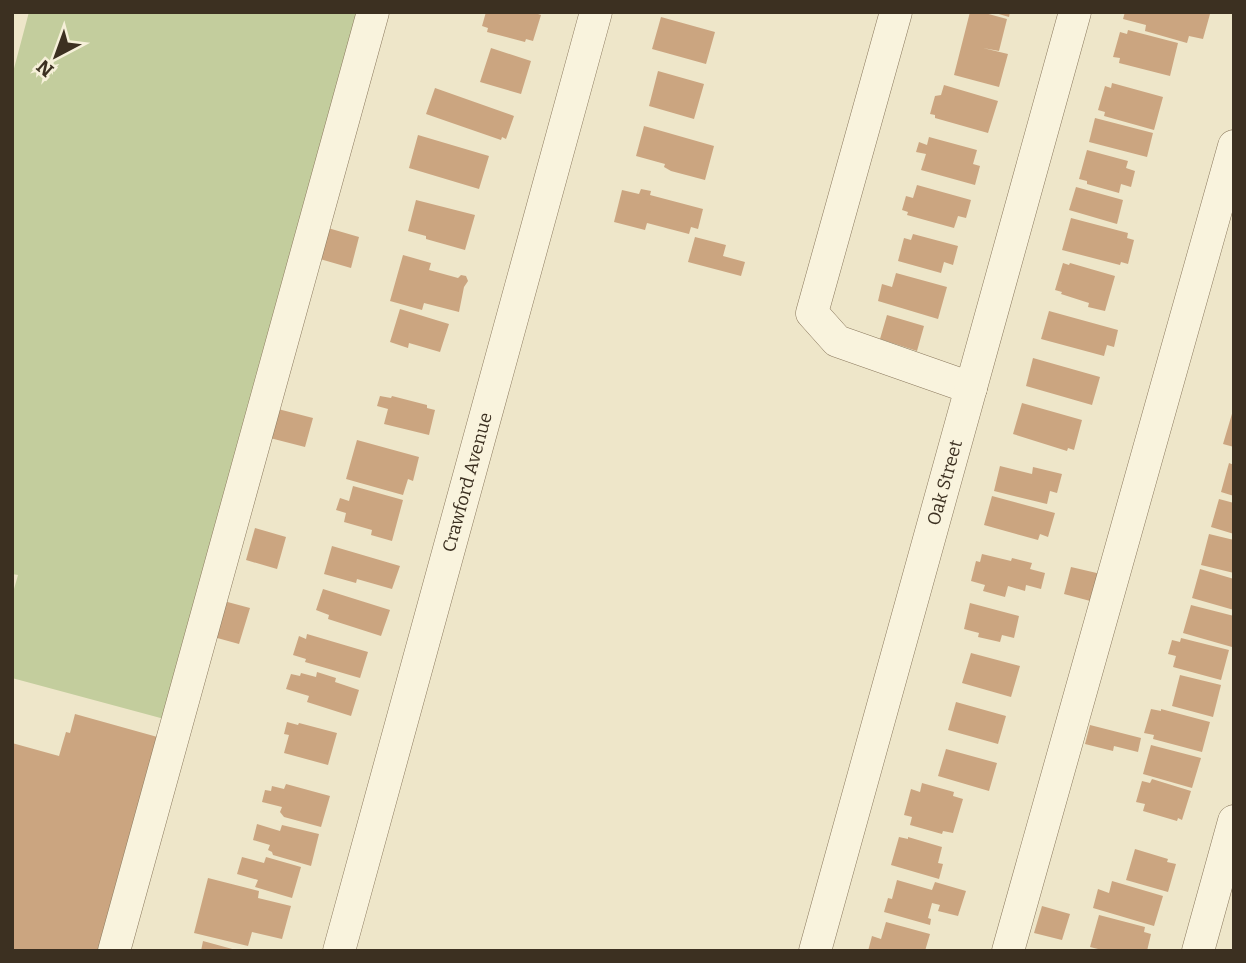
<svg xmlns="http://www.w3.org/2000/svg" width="1246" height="963" font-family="Bitter,serif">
  <rect width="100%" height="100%" fill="#eee6c9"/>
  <path fill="#c3cd9d" d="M29,12H366L168,720L12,678V596L18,575L12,574V76Z"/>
  <path fill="#cba580" d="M486,12L491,14L492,12H532L541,15L533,41L526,39L525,42L487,32L488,28L482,26Z
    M970,12H981L1007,19L999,51L983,48L1008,54L999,87L954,75Z
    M992,12H1010L1009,17Z
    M1125,12H1203L1210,14L1203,39L1189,36L1187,43L1145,31L1146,25L1123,19Z
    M661,17L715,32L706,64L652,49Z
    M1128,30L1178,43L1170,76L1119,63L1120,58L1113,57L1120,32L1127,34Z
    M491,48L531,61L521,94L480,82Z
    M658,71L704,84L694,119L649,106Z
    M1112,83L1163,97L1154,130L1104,116L1105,112L1098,110L1105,86L1111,88Z
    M944,85L998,101L988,133L935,118V115L930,114L935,96L941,95Z
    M435,88L514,116L506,139L502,137L501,140L426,114Z
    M1095,118L1153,133L1147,157L1089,142Z
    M644,126L714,146L705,180L671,171L664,167L665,164L636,156Z
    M418,135L489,156L479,189L409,168Z
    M929,137L977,150L973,164L980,166L975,185L921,170L926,154L916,152L919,142L927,145Z
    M1087,150L1128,161L1126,168L1135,171L1131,187L1121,184L1119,193L1087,184V181L1079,179Z
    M917,185L971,200L966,218L958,216L954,228L907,215L908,212L902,210L906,196L913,198Z
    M1076,187L1123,200L1117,224L1069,210Z
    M641,189L651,191L650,195L703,209L698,229L691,227L689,234L647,223L645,230L614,222L622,190L639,194Z
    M416,200L475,215L465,250L426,239V236L408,231Z
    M1071,218L1128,233L1127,238L1134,240L1128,264L1121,262L1120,265L1062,250Z
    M328,228L359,237L351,268L320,259Z
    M913,234L958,246L953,265L944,262L941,273L898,261L904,238L911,240Z
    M695,237L726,245L723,256L745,262L741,276L688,262Z
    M403,255L431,263L429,270L458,278L461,275L466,276L468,281L464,287L459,312L424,303L422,310L390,301Z
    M1063,263L1069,265L1070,263L1115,276L1105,311L1088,307L1089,303L1061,294L1062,292L1055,290Z
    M896,273L947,287L938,319L878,301L882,284L892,287Z
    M400,309L449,324L440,352L409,343L408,348L390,342Z
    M1049,311L1118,330L1114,347L1107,345L1104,356L1041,339Z
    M887,315L924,326L917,351L880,339Z
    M1033,358L1100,377L1092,405L1026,386Z
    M380,396L391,398L392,396L427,405V408L435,410L429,435L384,424L388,409L377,406Z
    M1022,403L1082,420L1074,450L1068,448L1067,451L1013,434Z
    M1234,407V447L1223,444Z
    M278,409L313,418L305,447L270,438Z
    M357,440L419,457L413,481L408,479L403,495L346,479Z
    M1229,463L1234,465V496L1221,492Z
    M1000,466L1032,474L1033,467L1062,474L1057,493L1050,491L1047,504L994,491Z
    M353,486L403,500L392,541L371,535L372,530L344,522L346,513L336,510L340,498L349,501Z
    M992,496L1055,513L1048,537L1040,534L1038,540L984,525Z
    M1219,499L1234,503V534L1211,527Z
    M255,528L286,537L277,569L246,560Z
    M1209,534L1234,540V573L1201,565Z
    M332,546L400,566L392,589L357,579L356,583L324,574Z
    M982,554L1011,561L1012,558L1032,563L1030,569L1045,573L1041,589L1026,585L1025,591L1008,586L1005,597L983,591L985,585L971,581L976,561L980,562Z
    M1071,567L1101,574L1094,602L1064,594Z
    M1200,569L1234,579V610L1192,598Z
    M323,589L390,610L381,636L328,619L329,615L316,610Z
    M220,600L250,608L239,644L210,636Z
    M970,603L1019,616L1014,638L1002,635L1000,642L978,637L979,633L964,629Z
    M1191,605L1234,616L1232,647L1183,633Z
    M307,634L368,652L360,678L305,662L306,659L293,655L299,636L306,639Z
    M1181,638L1229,650L1221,680L1173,667L1176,656L1168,654L1172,640L1180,642Z
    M971,653L1020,666L1011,697L962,683Z
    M317,672L336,678L335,682L359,690L351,716L307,702L309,696L286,689L291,674L300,676L301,673L316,677Z
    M1180,675L1221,685L1213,717L1172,706Z
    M956,702L1006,716L998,744L948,730Z
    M1151,709L1161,711V709L1210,722L1202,752L1153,739L1154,735L1144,733Z
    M75,714L161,738L101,951H12V743L59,756L66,732L70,733Z
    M287,722L298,725L299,723L337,733L328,765L284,753L289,735L284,734Z
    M1090,725L1141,738L1138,752L1114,746L1113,751L1085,744Z
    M1151,745L1201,758L1192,788L1143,774Z
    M946,749L997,763L989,791L938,776Z
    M1152,779L1191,791L1182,820L1178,818L1177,821L1143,811L1145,804L1136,802L1142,781L1150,783Z
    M922,783L954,792L953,796L963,799L953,833L943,831L942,834L910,825L912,817L904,815L911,789L920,792Z
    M286,784L330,796L321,827L284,817L280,812L282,807L262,802L265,790L271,791L272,786L284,789Z
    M257,824L280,831L282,825L319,834L311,866L273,855L272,852L268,850L270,845L253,840Z
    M899,837L908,839V837L942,847L938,863L943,864L939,879L891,865Z
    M1135,849L1168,859L1167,862L1176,864L1168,892L1126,880Z
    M242,857L264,863L266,857L301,867L292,898L255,887L258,880L237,874Z
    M208,878L259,891L258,898L291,906L282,939L252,932L248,946L194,933Z
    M897,880L932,890L935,882L966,891L958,916L938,911L940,905L932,903L928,918L931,919L930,925L884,912L888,898L892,899Z
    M1112,881L1163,896L1154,926L1093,908L1098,889L1109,893Z
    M1042,906L1070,914L1062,940L1034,933Z
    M1099,915L1145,927L1144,932L1151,934L1147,951H1106L1090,947Z
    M886,922L930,934L925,951H868L872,936L881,939Z
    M203,941L236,950V951H201Z"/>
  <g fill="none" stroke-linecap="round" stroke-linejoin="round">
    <defs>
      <g id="minor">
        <path d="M896,12L812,313L837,341L971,388"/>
        <path d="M114,951L373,12"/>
        <path id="s1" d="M339,951L596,12"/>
        <path id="s2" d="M815,951L1075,12"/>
        <path d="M1008,951L1234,146"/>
        <path d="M1198,951L1234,821"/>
      </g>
    </defs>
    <use href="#minor" stroke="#8b795e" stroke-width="33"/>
    <use href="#minor" stroke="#f9f3dd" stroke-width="32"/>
  </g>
  <g text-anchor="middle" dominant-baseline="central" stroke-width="5" stroke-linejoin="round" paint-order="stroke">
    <g font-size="18" fill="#3c3021" stroke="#f6f0d9">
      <text stroke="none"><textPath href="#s2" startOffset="486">Oak Street</textPath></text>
      <text stroke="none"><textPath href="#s1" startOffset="486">Crawford Avenue</textPath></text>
    </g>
  </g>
  <rect width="1246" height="963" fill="none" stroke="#3c3021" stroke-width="28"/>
  <g transform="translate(56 56) rotate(221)" stroke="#f6f0d9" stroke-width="5" paint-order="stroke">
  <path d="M0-5L12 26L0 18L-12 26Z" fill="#3c3021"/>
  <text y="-10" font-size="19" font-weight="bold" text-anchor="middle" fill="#3c3021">N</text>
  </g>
</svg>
